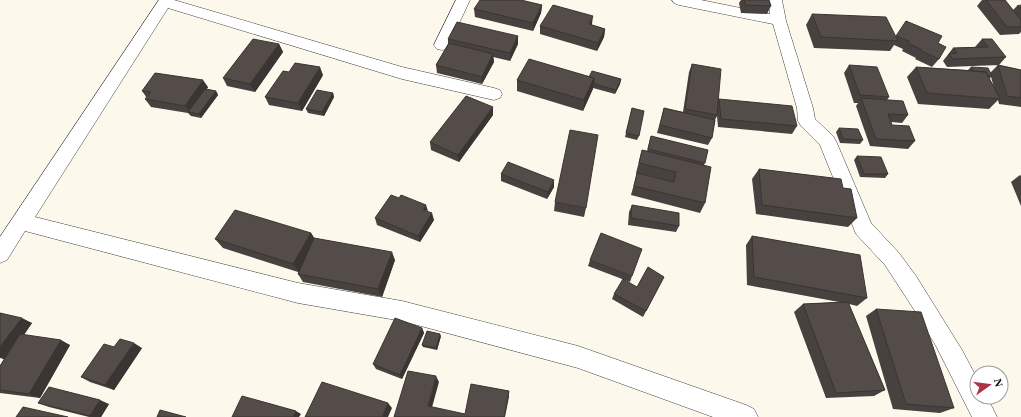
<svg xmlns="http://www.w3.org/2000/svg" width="1021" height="417" font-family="Georgia,serif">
  <rect width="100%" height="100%" fill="#fdf8ec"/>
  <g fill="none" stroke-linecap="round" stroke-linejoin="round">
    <defs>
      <path id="street" d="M159,0H174L402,67L494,88L500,90L502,94L500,98L494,100L402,79L168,8L35,217L298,283L402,301L578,346L746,405L754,409L758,417H713L578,368L402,321L298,303L25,231L7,260L0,263V237Z
        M456,0H470L447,49L442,50L437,49L434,45Z
        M672,0H701L770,14L768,0H782L786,21L813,108L815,119L833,136L836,141L871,223L899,253L916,276L962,350L977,378V397H987L997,417H972L936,346L913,308L885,265L856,234L820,145L801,126L798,121L797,108L773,24L679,5L674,3Z"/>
    </defs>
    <use href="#street" stroke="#3e3e3e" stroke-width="1"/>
    <use href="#street" fill="#fff" fill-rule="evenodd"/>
  </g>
  <path fill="#47413f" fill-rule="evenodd" d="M741,0H769L771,6L767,14L741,13L739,3Z
    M982,0H1005L1013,10L1017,6L1021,5V32L1019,34L1000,35L977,6Z
    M542,5L541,13L533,31L475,17L474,9Z
    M812,14L896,37L906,21L938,43L939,59L932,67L915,59L916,58L902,51L903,49L894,45L890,51L814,48L806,25Z
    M592,24V25L605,29L604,37L597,51L540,34V26Z
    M518,36V44L510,61L493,57L494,62L482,84L437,73L436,65L448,44V39Z
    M982,39L1006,57L999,65L947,67L943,61L953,48L975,47Z
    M279,44L283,52L255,92L227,86L223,78Z
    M692,64L718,100L719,99L797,126L792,134L718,127L717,116L715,120L712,138L708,145L657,133L664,108L683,112L689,72Z
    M849,65L889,97L887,100L908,115L902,123L891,122L892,125L915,141L908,149L870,146L856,106L858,103H854L844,73Z
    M998,65L1021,70V107L999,104L998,100L989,109L918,104L907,77L916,67L968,70L971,67L990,73ZM991,77L994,88L989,79Z
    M289,72L323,75L302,111L269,105L265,97Z
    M621,79L620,84L615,94L593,88L583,111L517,91V80Z
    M208,87L207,89L216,91L218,95L201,118L191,116L188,113L151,107L145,99L147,98L142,91Z
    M333,93L334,97L324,116L308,113L306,109Z
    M493,107V115L459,162L431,150L430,142Z
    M632,108L639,136L637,140L625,137Z
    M839,128L863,140L860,144L840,143L836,132Z
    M651,136L705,163L704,165L705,203L700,213L631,195L637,173L671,181L636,173L642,150L647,151Z
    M857,156L888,174L885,178L860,177L854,160Z
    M759,169L843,188L857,218L848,227L756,214L752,179Z
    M501,174L554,187L547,199L501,181Z
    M1020,175L1021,176V206L1011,182Z
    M555,202L586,208L584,217L554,211Z
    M632,205L679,226L676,232L628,225L629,212Z
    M428,212L434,220L420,242L377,225L375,218Z
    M311,233L314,238L395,260L382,297L303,282L298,274V272L223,248L215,239Z
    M752,236L867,298L857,306L849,304L885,390L874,396L826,398L794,312L803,304L839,302L747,285L746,245Z
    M590,260L632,276L630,282L588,266Z
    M664,277L643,317L612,299L614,294L637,287Z
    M876,309L954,408L940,413L893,409L866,316Z
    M0,313L32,323L24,335L70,345L40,398L0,393V366L4,359L0,358Z
    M422,328L424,333L402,379L376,369L373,364Z
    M441,336L437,350L423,347L422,345Z
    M114,347L142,348L114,390L90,382L81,377Z
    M38,403L109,404L101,417H89L49,407Z"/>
  <path fill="#3a3533" d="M542,5L541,13L533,31V23Z
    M593,16L592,24L588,32L589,24Z
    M605,29L604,37L597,51L598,43Z
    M518,36V44L510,61V53Z
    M279,44L283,52L255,92L250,84Z
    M493,54L494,62L482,84V77Z
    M320,67L323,75L302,111L298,103Z
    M594,78L593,89L583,111L584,100Z
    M621,79L620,84L615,94L616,90Z
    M203,80L208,87L191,113L185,106Z
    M216,91L218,95L201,118L199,114Z
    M333,93L334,97L324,116L322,112Z
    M493,107V115L459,162L458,155Z
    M554,180V187L547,199L548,192Z
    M426,205L428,211L423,210Z
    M432,213L434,220L420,242L418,236Z
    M311,233L317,242L299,272L293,264Z
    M392,252L395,260L382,297L378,289Z
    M22,318L32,323L6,360L0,357V347Z
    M422,328L424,333L402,379L400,375Z
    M440,334L441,336L437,350L436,348Z
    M61,340L70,345L40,398L29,394Z
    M134,343L142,348L114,390L105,385Z
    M436,376L439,382L431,411L428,406Z
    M509,391V397L505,417H504Z
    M100,400L109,404L101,417H92L90,416Z
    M388,403L392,408L388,417H382Z
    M296,411L301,414L299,417H293Z"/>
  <path fill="#534c49" stroke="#3a3533" d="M480,0H521L542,5L533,23L474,9Z
    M744,0H769L771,6L745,5Z
    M986,0H1005L1021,20V27H1007Z
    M553,5L593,16L589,24L605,29L598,43L540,26Z
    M1021,5V9L1017,6Z
    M812,14L886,17L898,41L821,37Z
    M906,21L942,36L938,43L946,47L939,59L921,51L922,50L908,43L909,41L896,36Z
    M457,22L518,36L510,53L448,39Z
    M253,39L279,44L250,84L223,78Z
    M982,39H992L1006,57L953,59L949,54L957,53L953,48L988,47Z
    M449,43L493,54L482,77L436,65Z
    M529,59L594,78L584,100L517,80Z
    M295,63L320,67L298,103L265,97L283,71L289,72Z
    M692,64L721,69L717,115L685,109Z
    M849,65L877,67L889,97L860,95Z
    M998,65L1021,70V98L1007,96Z
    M916,67L986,72L1000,99L927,93Z
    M971,67L988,68L992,76H988L986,72L973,71Z
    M592,71L621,79L616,90L594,84V78L589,77Z
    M155,73L203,80L185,106L145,99L151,92L142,91Z
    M205,89L216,91L199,114L188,112Z
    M317,90L333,93L322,112L306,109Z
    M466,96L493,107L458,155L430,142Z
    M861,98L903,101L908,115L888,114L892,125L909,126L915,141L876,139Z
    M719,99L792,106L797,126L721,119Z
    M632,108L644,111L639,136L626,133Z
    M664,108L715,120L712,138L660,125Z
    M839,128L858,129L863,140L843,139Z
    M570,130L598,135L586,208L555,202Z
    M651,136L708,150L705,163L648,149Z
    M642,150L711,167L705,203L634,186L637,173L674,182L676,172L639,163Z
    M857,156L881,157L888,174H864Z
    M508,162L554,180L548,192L501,174Z
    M759,169L841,179L843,188L851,189L857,218L762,205Z
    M391,195L399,198L401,195L426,205L423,210L432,213L418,236L375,218Z
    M632,205L679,213V226L631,218Z
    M235,210L311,233L293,264L215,239Z
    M601,233L642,249L632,276L590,260Z
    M752,236L860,255L867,298L754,277Z
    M314,238L392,252L378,289L298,274Z
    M648,267L664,277L646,311L614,294L623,279L637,287Z
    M848,302L885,390L836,393L803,304Z
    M876,309L921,312L954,408L906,404Z
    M0,313L22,318L0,347Z
    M395,318L422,328L400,375L373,364Z
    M427,331L440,334L436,348L422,345Z
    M20,334L61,340L29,394L0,390V366Z
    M120,339L134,343L105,385L81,377L104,344L114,347Z
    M408,371L436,376L428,406L465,414L471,384L509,391L504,417H394Z
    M322,382L388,403L382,417H305Z
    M49,387L100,400L90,416L38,403Z
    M242,396L296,411L293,417H232Z
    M23,407L68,417H16Z
    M160,410L186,417H157Z"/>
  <g transform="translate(989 385) rotate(76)"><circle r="19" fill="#ffffff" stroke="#9d9d9d"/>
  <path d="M0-3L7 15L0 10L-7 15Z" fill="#ab3446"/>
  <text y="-6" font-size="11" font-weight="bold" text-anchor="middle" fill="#0b0b0b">N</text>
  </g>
</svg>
